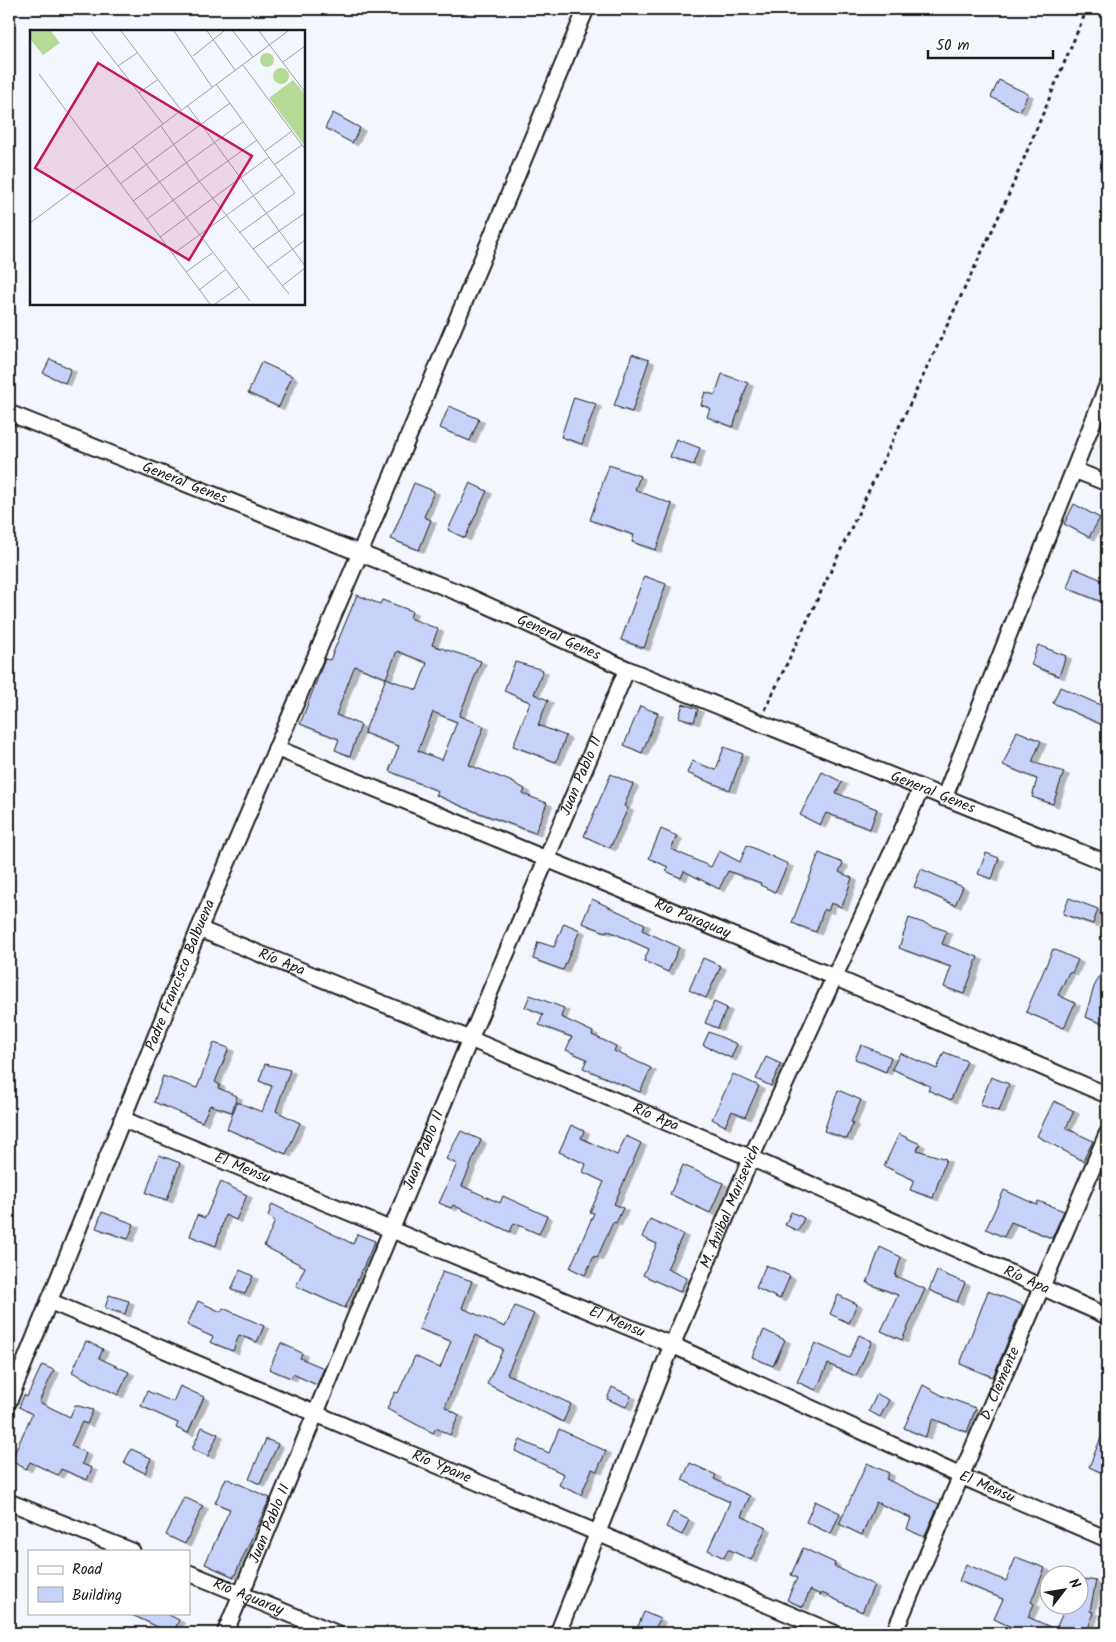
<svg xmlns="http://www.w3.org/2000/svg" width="1116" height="1642" font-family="Kalam,sans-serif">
  <defs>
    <filter id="shadow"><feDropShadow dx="5.5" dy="3" stdDeviation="0" flood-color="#0004"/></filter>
  </defs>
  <rect width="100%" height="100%" fill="#f4f6fe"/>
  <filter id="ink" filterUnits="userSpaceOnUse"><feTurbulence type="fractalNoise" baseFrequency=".02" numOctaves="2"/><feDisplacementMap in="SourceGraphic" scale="10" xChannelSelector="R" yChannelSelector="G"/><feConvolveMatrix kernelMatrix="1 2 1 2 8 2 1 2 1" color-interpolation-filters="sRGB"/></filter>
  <g filter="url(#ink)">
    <path fill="#c6d2f9" stroke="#1c1c1c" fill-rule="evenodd" filter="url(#shadow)" d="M999,80L1028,94L1020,111L991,97Z
      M333,113L360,128L352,143L325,128Z
      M632,354L649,360L632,412L614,406Z
      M50,359L71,369L65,383L43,373Z
      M261,362L292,376L279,407L248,393Z
      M722,374L748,383L733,427L707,417L710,408L701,405L705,392L715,395Z
      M574,397L596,404L582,444L561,437Z
      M449,406L479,419L470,441L440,428Z
      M676,439L700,448L694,465L670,457Z
      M609,465L640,476L635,490L672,504L656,550L632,542L634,535L590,520Z
      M414,483L434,491L424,517L431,520L419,550L391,539Z
      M470,483L487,491L465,538L448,530Z
      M1074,504L1100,518L1089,537L1064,524Z
      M1074,568L1107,582V604L1067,588Z
      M644,576L666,584L644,648L621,640Z
      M357,595L380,604L382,600L412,611L410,618L438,629L432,645L481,661L459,716L484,726L469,765L510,781L525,789L523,794L547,803L535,833L466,808L436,795L438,791L389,771L399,746L364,733L386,678L355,666L353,670L336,715L361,725L350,756L335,750L339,739L300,724L325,659L330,660ZM397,651L427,663L417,690L386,678ZM433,712L457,722L442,760L418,751Z
      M1038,645L1066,656L1059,676L1031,665Z
      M515,662L543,670L534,694L548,700L538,725L566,736L556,762L513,746L530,702L504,691Z
      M1060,687L1107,708V727L1053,703Z
      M683,704L698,709L694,722L679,717Z
      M640,706L658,713L642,753L624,745Z
      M1017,731L1041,741L1032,762L1064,772L1053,804L1032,797L1037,779L1003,765Z
      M724,747L743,754L730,790L687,773L692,761L716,770Z
      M822,772L842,782L836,793L877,809L870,829L826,813L820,825L800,815Z
      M611,774L633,784L624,806L628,808L610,848L584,836Z
      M661,829L677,836L671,849L711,867L719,851L740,862L747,845L788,864L775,892L760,885L761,883L728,871L719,889L684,871L681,878L666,871L668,867L649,858Z
      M819,853L843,863L839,872L852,878L842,907L831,903L828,911L824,909L816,932L792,923Z
      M986,853L999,858L992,879L978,874Z
      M921,869L963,887L955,905L914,887Z
      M1069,898L1098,909L1093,924L1063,914Z
      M592,899L645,924L642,930L679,947L668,972L644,961L649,949L607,930L606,932L582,923Z
      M909,918L947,931L942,944L978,957L964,994L944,987L951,967L899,948Z
      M564,923L580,930L563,970L533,959L538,942L554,947Z
      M1053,949L1078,960L1072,973L1069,972L1058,995L1075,1003L1064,1028L1026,1012Z
      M703,958L721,966L706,998L689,990Z
      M1107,961V1025L1085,1017L1094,987Z
      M530,995L564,1008L561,1017L593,1032L592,1035L616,1046L614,1051L651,1068L640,1092L583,1068L587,1059L566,1050L572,1037L539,1025L543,1014L525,1007Z
      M714,1002L727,1008L718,1028L705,1023Z
      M709,1032L737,1044L731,1058L703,1045Z
      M214,1043L229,1048L215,1082L220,1085L218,1088L237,1096L232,1112L210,1105L202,1122L154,1102L163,1076L197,1088Z
      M861,1045L891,1057L886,1072L855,1059Z
      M944,1052L967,1061L951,1100L928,1090L930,1086L892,1069L900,1053L937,1069Z
      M766,1057L781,1064L771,1086L756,1079Z
      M265,1064L290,1070L276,1111L300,1123L286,1154L227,1129L237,1102L262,1112L272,1086L259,1081Z
      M733,1074L759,1086L745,1117L732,1111L725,1126L712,1119Z
      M991,1077L1009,1084L999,1111L980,1105Z
      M838,1090L861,1100L851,1122L853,1123L847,1139L824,1131Z
      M1054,1101L1074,1111L1066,1128L1093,1141L1083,1161L1037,1136Z
      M571,1125L584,1131L581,1138L617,1155L626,1136L641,1143L614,1204L623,1208L616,1223L613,1222L597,1258L594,1256L585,1275L570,1268L594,1213L590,1212L604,1182L583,1172L586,1164L559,1152Z
      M461,1131L481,1140L462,1186L500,1203L503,1196L547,1216L539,1234L514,1223L510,1232L453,1205L451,1208L439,1203L457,1164L446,1159Z
      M899,1134L920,1144L917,1150L946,1159L933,1198L910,1190L914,1180L884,1166Z
      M159,1155L180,1163L167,1200L146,1193Z
      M683,1165L723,1183L710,1213L670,1194Z
      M221,1182L247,1195L236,1220L225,1215L216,1246L190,1236L197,1215L205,1218Z
      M1004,1190L1037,1205L1038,1201L1064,1211L1052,1238L1011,1222L1004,1237L986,1229Z
      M272,1204L353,1244L357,1234L375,1241L345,1308L296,1286L305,1267L264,1246L275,1221L268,1216Z
      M102,1212L134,1224L128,1239L96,1228Z
      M791,1212L804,1218L798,1231L785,1225Z
      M650,1219L683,1234L667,1269L687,1278L680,1292L643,1275L657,1244L642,1237Z
      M880,1247L901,1257L895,1276L925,1289L902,1340L881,1331L898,1295L867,1283Z
      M766,1265L790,1276L780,1299L756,1288Z
      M240,1270L253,1276L245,1294L231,1290Z
      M443,1271L472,1281L462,1308L505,1327L515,1306L534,1314L507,1374L571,1404L563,1422L487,1384L503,1349L475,1335L445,1407L459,1415L450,1435L436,1428L433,1433L387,1409L395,1392L398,1393L415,1356L440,1368L451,1341L419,1329Z
      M937,1271L965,1283L957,1302L929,1290Z
      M988,1291L1023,1305L993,1377L960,1364Z
      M109,1295L129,1301L125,1314L105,1308Z
      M838,1295L857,1304L849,1323L830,1314Z
      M198,1301L221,1312L223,1308L264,1326L257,1342L239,1335L233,1351L210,1342L213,1337L187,1325Z
      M764,1330L785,1340L773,1366L752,1357Z
      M859,1335L872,1341L856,1376L828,1364L816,1390L797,1382L815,1343L849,1358Z
      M86,1341L103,1349L99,1358L129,1372L118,1395L72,1372Z
      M281,1343L302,1353L300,1358L324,1368L317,1385L293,1374L291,1378L269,1369Z
      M42,1365L54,1370L39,1402L70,1417L75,1405L93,1410L87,1424L82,1422L71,1446L86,1453L82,1464L92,1468L87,1480L61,1469L58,1475L30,1462L26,1469L11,1461L32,1414L19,1407L24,1395L27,1397Z
      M923,1385L943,1396L976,1408L967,1432L933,1419L925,1437L904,1428Z
      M180,1386L204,1397L188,1433L176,1428L178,1423L141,1406L147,1391L173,1402Z
      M612,1387L631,1396L626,1407L607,1399Z
      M877,1394L889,1400L880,1417L869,1411Z
      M1107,1423V1475L1089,1467Z
      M202,1427L218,1434L208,1456L192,1449Z
      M559,1429L606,1451L597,1471L592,1469L581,1495L559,1485L564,1474L515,1451L520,1440L549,1453Z
      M266,1439L278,1444L260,1484L249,1479Z
      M131,1449L151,1458L145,1473L124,1463Z
      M690,1463L716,1475L714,1479L750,1496L741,1516L766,1528L751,1560L728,1549L724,1558L708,1550L730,1502L682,1480Z
      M867,1463L889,1473L886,1479L939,1504L924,1537L907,1529L911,1518L876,1502L862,1535L839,1524Z
      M226,1478L270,1498L234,1577L205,1564L230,1509L215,1503Z
      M184,1497L203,1506L185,1544L166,1535Z
      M815,1501L840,1513L831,1534L806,1522Z
      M673,1512L689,1520L682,1535L666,1527Z
      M803,1548L835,1563L834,1566L874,1585L862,1612L822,1593L821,1595L810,1590L803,1607L787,1600L797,1578L791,1575Z
      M1016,1557L1045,1568L1031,1602L1034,1604L1028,1617L1064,1633H1024L994,1619L1003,1599L959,1581L966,1564L1006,1581Z
      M1078,1578L1096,1581L1090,1611L1093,1612L1087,1633H1072L1057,1626L1067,1604H1078Z
      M644,1612L660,1619L653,1633H635Z
      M128,1613H165L179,1620L173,1633H155L158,1627Z"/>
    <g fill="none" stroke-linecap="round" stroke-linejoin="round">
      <defs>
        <g id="minor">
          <path id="s1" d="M9,413L467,596L627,669L1107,863"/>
          <path d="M1074,470L1107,483"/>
          <path id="s2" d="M276,748L834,977L1107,1095"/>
          <path d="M944,798L1107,386"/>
          <path id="s3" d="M199,929L470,1039L751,1158L1107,1316"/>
          <path id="s4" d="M122,1119L672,1345L963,1477L1107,1539"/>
          <path id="s5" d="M49,1301L834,1633"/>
          <path id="s6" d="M9,1401L199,929L360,553L586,9"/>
          <path d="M9,1502L132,1551"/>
          <path id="s7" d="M189,1573L336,1633"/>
          <path id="s8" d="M225,1633L470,1039L627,669"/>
          <path id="s9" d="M558,1633L672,1345L751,1158L921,789"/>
          <path id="s10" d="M894,1633L1107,1134"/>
        </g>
      </defs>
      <use href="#minor" stroke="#1c1c1c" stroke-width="19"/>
      <path stroke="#1c1c1c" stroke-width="3" stroke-dasharray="4 4" stroke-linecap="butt" d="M765,710L1006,201L1087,9"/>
      <use href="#minor" stroke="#fff" stroke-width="15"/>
    </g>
  </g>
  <g text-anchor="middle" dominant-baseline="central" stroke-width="4" stroke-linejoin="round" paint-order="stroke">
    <g font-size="15" fill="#1c1c1c" stroke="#fff">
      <text stroke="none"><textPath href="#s1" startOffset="189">General Genes</textPath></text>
      <text stroke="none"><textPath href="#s1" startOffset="594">General Genes</textPath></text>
      <text stroke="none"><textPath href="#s8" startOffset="928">Juan Pablo II</textPath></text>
      <text stroke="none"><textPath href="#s1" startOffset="999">General Genes</textPath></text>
      <text stroke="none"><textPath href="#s2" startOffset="450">Río Paraguay</textPath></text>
      <text stroke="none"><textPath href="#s3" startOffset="89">Río Apa</textPath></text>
      <text stroke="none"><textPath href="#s6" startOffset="459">Padre Francisco Balbuena</textPath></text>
      <text stroke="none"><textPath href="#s3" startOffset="494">Río Apa</textPath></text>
      <text stroke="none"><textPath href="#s8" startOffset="522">Juan Pablo II</textPath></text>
      <text stroke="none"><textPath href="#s4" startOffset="130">El Mensu</textPath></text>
      <text stroke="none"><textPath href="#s9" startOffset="460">M. Anibal Marisevich</textPath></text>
      <text stroke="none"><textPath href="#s3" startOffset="899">Río Apa</textPath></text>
      <text stroke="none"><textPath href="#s4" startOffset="535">El Mensu</textPath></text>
      <text stroke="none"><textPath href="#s10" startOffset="271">D. Clemente</textPath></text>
      <text stroke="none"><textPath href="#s5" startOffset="426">Río Ypane</textPath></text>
      <text stroke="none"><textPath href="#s4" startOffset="940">El Mensu</textPath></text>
      <text stroke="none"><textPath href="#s8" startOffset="118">Juan Pablo II</textPath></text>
      <text stroke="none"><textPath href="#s7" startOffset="64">Río Aguaray</textPath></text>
    </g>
  </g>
  <g transform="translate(30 30)">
    <rect width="275" height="275" fill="#f4f6fe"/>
    <path d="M0,1H21L30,13L13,25L0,9ZM230 30a7 7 0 1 1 14 0a7 7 0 1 1-14 0ZM243 46a8 8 0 1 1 16 0a8 8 0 1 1-16 0ZM263,50L275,64V116L239,68Z" fill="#b5da95"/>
    <path fill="none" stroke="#9e9fa4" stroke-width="1" d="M61,1L133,94M91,1L151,80M144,1L182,57M177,1L205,40M203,1L223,27M229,1L275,62M163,26L194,1M253,32L275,16M213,35L275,119M88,36L107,23M9,44L180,274M186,54L265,163L209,203M109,63L127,50M157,75L275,236M131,96L169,151L259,264M103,117L220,271M235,121L262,101M244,135L272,115M90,154L200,73M103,171L213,92M117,189L227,110M0,193L258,1M130,207L239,127M223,219L275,183M143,224L252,145M237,238L275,210M156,242L182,223M252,256L275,238M169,260L195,240M185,274L209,257"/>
    <path fill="#c2185b" fill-opacity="0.15" stroke="#c2185b" stroke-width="2.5" d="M68,33L222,126L159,230L5,138Z"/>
    <rect width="275" height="275" fill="none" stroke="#1c1c1c" stroke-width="2.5"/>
  </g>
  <rect width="1116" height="1642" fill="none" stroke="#fff" stroke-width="30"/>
  <rect x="15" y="15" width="1086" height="1612" fill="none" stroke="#1c1c1c" stroke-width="2" filter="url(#ink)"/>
  <rect x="28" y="1550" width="162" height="65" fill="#ffffff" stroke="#a4a4a4"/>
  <rect x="38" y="1566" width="25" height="8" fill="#ffffff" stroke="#a4a4a4"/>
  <text x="72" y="1574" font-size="15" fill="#1c1c1c">Road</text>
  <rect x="38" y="1587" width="25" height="15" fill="#c6d2f9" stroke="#a4a4a4"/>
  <text x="72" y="1600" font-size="15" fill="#1c1c1c">Building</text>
  <g transform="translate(1064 1590) rotate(59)"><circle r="24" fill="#ffffff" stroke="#a4a4a4"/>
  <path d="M0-4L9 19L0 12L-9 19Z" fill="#1c1c1c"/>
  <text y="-8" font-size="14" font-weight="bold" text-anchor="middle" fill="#1c1c1c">N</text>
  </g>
  <path d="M928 50v8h125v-8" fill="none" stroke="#1c1c1c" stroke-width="2.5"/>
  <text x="936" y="50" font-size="15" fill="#1c1c1c" stroke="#ffffff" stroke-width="4" paint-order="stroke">50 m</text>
</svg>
